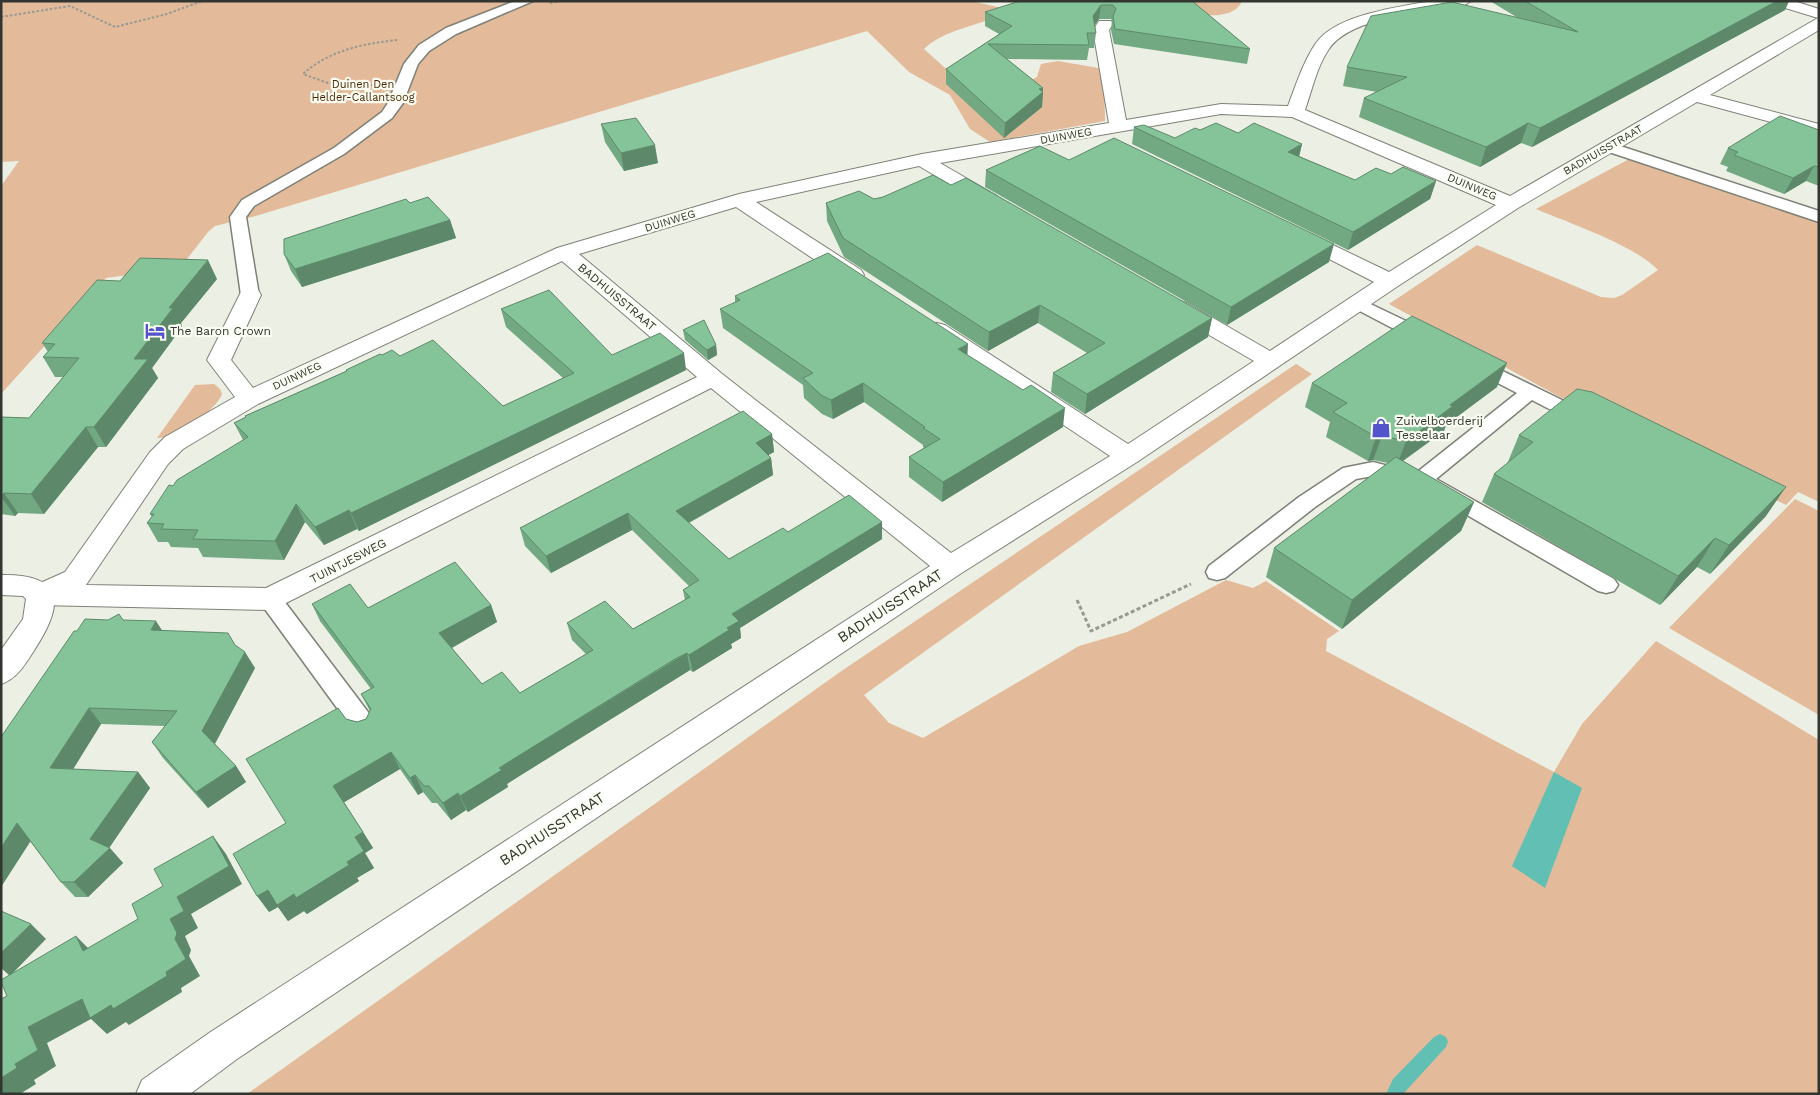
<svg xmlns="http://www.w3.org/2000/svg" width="1820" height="1095" font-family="'Work Sans',sans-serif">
  <rect width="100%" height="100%" fill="#ecf0e4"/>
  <path fill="#e3ba9a" d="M1,1H971L998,7L1003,13C978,27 944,29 924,49L944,67L961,76L1023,84L1037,77L1041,64L1058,61L1104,69L1105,121L990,142L970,129L950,95L909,72L867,31L252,217L215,226L208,232L180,268L106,278L1,394V186L19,161L1,162Z
    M1187,1H1242C1235,18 1209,16 1194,14Z
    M1631,158L1819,222V502L1798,492L1786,505L1613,419L1560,397L1389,304L1477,245L1601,297L1614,298L1622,295L1658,270C1636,246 1569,223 1536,209Z
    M1296,364L1312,374L864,695L889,723L923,738L1079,646L1127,632L1226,580L1253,588L1266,581L1339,631L1327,639L1326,651L1554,772L1582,724L1656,641L1819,740V1094H247L840,672Z
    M214,384L220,389L222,394C216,411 176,438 157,438L195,385Z
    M1795,499L1819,511V715L1669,628Z"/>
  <path fill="#62bfb3" d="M1554,772L1582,788L1545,888L1512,866Z"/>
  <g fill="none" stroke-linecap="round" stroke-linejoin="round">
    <path fill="#62bfb3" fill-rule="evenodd" d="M1440,1034L1446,1037L1448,1042L1446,1047L1403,1094H1386L1393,1079L1434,1037Z"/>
    <defs>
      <path id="lane" d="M515,1H533L456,34L429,51L418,64L403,103L392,118L344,154L254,206L246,217L259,295L256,299H244L241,295L230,217L242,200L334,148L382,112L388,103L404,64L419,45L446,28Z
        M1608,142L1819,211V222L1603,150L1600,147L1603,144Z
        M1358,298L1433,334L1435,338L1433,342H1419L1352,307L1349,303L1352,299Z
        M1474,357L1566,402L1592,410L1595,414L1592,418C1573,423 1549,409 1532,400L1436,479L1614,579L1618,585L1614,591L1606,593L1598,591L1412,483L1408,484L1373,476L1356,479L1315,507L1225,578L1217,580L1209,578L1206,572L1209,566L1299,497L1343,468L1373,462L1416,473L1517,393L1467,367L1464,363L1467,359Z
        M270,590L278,593L374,720L378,727L374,734L365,737L356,734L262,605L258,599L262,593Z"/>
      <path id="street" d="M1432,1H1471L1463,6C1428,11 1350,17 1329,49C1317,66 1312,90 1305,110L1510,196L1818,18L1772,4L1769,1H1794L1819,9V30L1710,95L1819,124V135L1697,102L1518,208L1398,286L1137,462L960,574L237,1059L190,1094H136L142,1080L209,1033L930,566L711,388L280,606L270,610L39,605L29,602L25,595L29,588L65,572L150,452L165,437L235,397L207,360L242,290L250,288L258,290L261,295L231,360L253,388L557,248L739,194L922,154L1109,123L1093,30L1099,21H1111L1113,24L1109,30L1126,120L1221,104L1288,106C1296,85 1303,62 1316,43C1337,14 1399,7 1432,1ZM1221,114L1292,117L1496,205L1389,272L1304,231L1297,229L1290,231L1287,235L1290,239L1374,282L1270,351L1187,303L1179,301L1171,303L1168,308L1171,313L1254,361L1128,444L945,325L937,323L929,325L926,330L929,335L1110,456L951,553L721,373L579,254L736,207L845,280L853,281L861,280L864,275L861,270L756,202L919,166L983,204H997L1000,200L997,196L940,163ZM562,261L697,377L266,588L86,585L168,464L183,449L258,404Z"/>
      <path id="secondary" d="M1,575C64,574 65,603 35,649C26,663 17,679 1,684V650L23,619L26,599L23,596L1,595Z"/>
    </defs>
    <use href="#lane" stroke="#7e8177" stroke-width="3"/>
    <use href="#street" stroke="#7e8177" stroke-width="2"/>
    <use href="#secondary" stroke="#7e8177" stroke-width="2"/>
    <path stroke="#979a92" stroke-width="2" stroke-dasharray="2.5 2" stroke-linecap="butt" d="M550,3L561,1
      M1,17L70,6L115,27L167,14L202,1
      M373,85L328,83L303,74C330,50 362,44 397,40"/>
    <path stroke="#979a92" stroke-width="3" stroke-dasharray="4 2.5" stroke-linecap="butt" d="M1077,600L1091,631L1191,584"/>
    <use href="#lane" fill="#fff" fill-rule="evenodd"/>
    <use href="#street" fill="#fff" fill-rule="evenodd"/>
    <use href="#secondary" fill="#fff" fill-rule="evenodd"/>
  </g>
  <path fill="#72a983" d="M1020,1H1192L1250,49L1247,64L1114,44L1111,30L1112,20L1111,19H1099L1094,26L1096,33L1094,48H1089L1087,60L1007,59L1043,88V92L1042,107L1004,138L946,84V69L999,34L985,26V12Z
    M1490,1H1789L1785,10L1532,147L1521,143L1480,167L1359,117L1364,98L1377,92L1343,86L1347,67L1518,18Z
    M601,124L658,163L624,171L605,142Z
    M1134,127L1175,138L1200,130L1238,133L1302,144L1299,156L1355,180L1391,174L1436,181L1430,199L1348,250L1132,144Z
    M1819,130V186L1806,181L1784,194L1726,171L1728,167L1720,164L1728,148Z
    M1069,160L1329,262L1227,325L985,187L986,170Z
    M951,185L1212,318L1208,337L1085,414L1051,392L1053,373L1087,353L1038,323L988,351L844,257L827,221L826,203L874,199Z
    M450,220L456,238L302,287L291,271L284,254Z
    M217,279L181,323L182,327L152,368L158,378L106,447H98L44,514L18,513L15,516L1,514V417L29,418L63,377H55L43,357L48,352L42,343L120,281Z
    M735,296L967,355L1063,427L942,502L909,477V457L924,448L923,447V445L864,402L833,419L822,414L804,398L803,385L723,328L720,309L735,303Z
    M501,309L612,355L686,370L359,531L357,529L324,545L305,522L284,560L203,557L198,548L171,547L168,542H158L147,523L152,517L150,514L173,486L243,440L234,423L246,417L245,416L346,371V370L382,355L400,356L503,406L563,378L506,327Z
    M683,330L716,345L717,355L708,360L685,340Z
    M1312,383L1497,387L1446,425L1444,431L1403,461L1474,502L1461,531L1342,629L1266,577L1274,548L1388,463L1373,460L1368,461L1326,437L1330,422L1305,407Z
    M772,434L774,452L768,455L771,458L773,475L689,523L729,559L788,532L882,522V539L740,628L741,638L731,644L732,648L693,672L690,670L679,677L521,775L507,784L508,787L468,812L466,810L451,820L437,803H432L423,792L418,795L400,769L344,802L363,832L373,848L365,853L374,868L357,878L359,881L307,914L304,911L288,921L278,907L269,912L286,823L346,719L357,722L366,719L370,711L361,694L371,689L320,621L312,604L368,608L491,605L497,622L452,648L482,684L520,693L586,654L572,640L567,623L633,629L685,600L683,590L689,586L632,530L551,573L525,546L520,528Z
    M1519,435L1766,516L1710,574L1697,567L1660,605L1482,502L1494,474L1507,464Z
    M123,620L162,630L235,645L255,668L215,744L236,766L246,782L208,808L163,758L152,742L165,726L101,724L73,769L138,772L150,788L109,848L123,863L88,897H75L61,882L30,841L1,887V737L77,631Z"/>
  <path fill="#5d896a" d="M1777,1H1789L1785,10L1532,147L1540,128Z
    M1101,5L1099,19L1091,30L1093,16Z
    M1043,88L1042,93L1043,92L1042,107L1004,138L1005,123L1039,89Z
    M1528,123L1521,143L1480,167L1486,147Z
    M1302,144L1298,161L1288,152Z
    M655,145L658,163L624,171L621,153Z
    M1814,166L1806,181L1784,194L1793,178Z
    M1436,181L1430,199L1348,250L1353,232Z
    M450,220L456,238L302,287L295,269Z
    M1334,244L1329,262L1227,325L1231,307Z
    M208,260L217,279L181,323L182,327L152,368L158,378L106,447L94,427L134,359L169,308Z
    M1040,305L1038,323L988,351L989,332Z
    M1212,318L1208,337L1085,414L1087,394Z
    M968,344L967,363L958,349Z
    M716,345L717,355L708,360L707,350Z
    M684,353L686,370L359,531L351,513Z
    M1507,363L1497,387L1446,425L1444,431L1397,465L1406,441L1450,405Z
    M863,383L864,402L833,419L831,400Z
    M1065,408L1063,427L942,502L943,482Z
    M86,427L98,447L44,514L31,494Z
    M772,434L774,452L758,461L756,443Z
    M1382,436L1373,460L1368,461L1376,437Z
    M771,458L773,475L679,528L676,511Z
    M1786,487L1766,516L1710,574L1729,545Z
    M4,493L18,513L15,516L1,497Z
    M1474,502L1461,531L1342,629L1352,600Z
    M296,504L305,522L284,560L275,541Z
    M349,510L357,529L324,545L315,527Z
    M628,513L632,530L551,573L546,556Z
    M882,522V539L740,628L741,638L731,644L732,648L693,672L689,655L727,628L732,614Z
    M1715,538L1697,567L1660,605L1678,576Z
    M491,605L497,622L446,651L439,633Z
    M156,621L167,638L151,630Z
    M245,652L255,668L213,747L202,731Z
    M687,653L690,670L521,775L507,784L508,787L468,812L460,796L515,758Z
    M89,708L101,724L64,784L50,768Z
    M391,752L400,769L343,803L333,786Z
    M236,766L246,782L208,808L196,792Z
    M138,772L150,788L107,851L110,848L123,863L88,897L74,882L90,839Z
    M415,775L423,792L418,795L410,778Z
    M458,793L466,810L451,820L443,803Z
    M17,823L32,839L1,887V848Z
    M363,832L373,848L365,853L374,868L357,878L359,881L307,914L304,911L288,921L278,907L269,912L257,896L268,890Z
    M213,836L226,854L242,884L191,914L198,928L185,936L191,950L189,956L200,976L181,988L182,992L129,1025L126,1022L107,1034L91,1019L47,1043L56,1066L34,1080L36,1084L20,1094H1V1078L15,1064L28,1027L82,999L166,972L175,939L170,919L177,897Z
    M31,924L46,939L10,976L1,968V953Z
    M76,936L93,953L83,951Z"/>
  <path fill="#85c498" stroke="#5d896a" d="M1020,1H1192L1250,49L1115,29L1113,16L1116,9L1113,5H1101L1093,16L1096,33H1087L1089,45L988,44L1043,88L1039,89L1043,92L1005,123L946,69L1012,26L985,12Z
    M1525,1H1777L1540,128L1528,123L1486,147L1364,98L1407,77L1347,67L1371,16L1452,2L1578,32Z
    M1780,116L1819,130V167L1814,166L1793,178L1734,155L1738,152L1728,148Z
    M636,118L655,145L621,153L601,124Z
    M1216,123L1238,133L1254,123L1302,144L1288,152L1355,180L1376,168L1391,174L1403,167L1436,181L1353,232L1134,127L1144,125L1175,138L1195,128L1200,130Z
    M1114,138L1334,244L1231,307L986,170L1040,146L1069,160Z
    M933,175L951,185L966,178L1212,318L1087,394L1053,373L1105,343L1040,305L989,332L843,238L826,203L859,191L874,199L883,197Z
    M428,197L450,220L295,269L284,254V239L406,199L410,203Z
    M828,253L968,344L958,349L1023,390L1031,385L1065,408L943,482L909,457L940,439L923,428L925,427L863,383L831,400L821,395L803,378L813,373L720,309L740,300L735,296Z
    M140,258L208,260L169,308H173L134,359H148L94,427H86L31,494L4,493L1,496V417L29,418L79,358L43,357L55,344L42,343L97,280L120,281Z
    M549,290L612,355L660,333L684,353L351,513L349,510L315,527L296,504L275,541L193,539L198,530L161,529L164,524L147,523L154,514H150L169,485L173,486L177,480L248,437L234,423L246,417L245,416L347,371L346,370L380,354L382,355L392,350L400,356L433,340L503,406L574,373L501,309Z
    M1412,316L1507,363L1450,405L1453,406L1406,441L1382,436L1376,437L1333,412L1347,403L1312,383Z
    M704,320L716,345L707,350L683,330Z
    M1577,389L1592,392L1786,487L1729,545L1715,538L1678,576L1494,474L1533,442L1519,435Z
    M743,411L772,434L756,443L771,458L676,511L729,559L783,528L788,532L849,495L882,522L732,614L739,621L727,628L729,630L689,655L687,653L675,659L515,758L499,768L502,770L460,796L458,793L443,803L429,786H424L415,775L410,778L391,752L333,786L363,832L355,837L364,851L347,862L349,865L296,898L294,894L277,905L268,890L257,896L233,854L286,823L246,759L338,708L346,719L357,722L366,719L371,709L361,694L374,687L312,604L350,584L368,608L455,562L491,605L439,633L482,684L502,672L520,693L593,650L567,623L605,601L633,629L690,597L683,590L699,580L628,513L546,556L520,528Z
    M1396,457L1474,502L1352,600L1274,548Z
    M119,614L123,620L156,621L151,630L228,633L235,645L245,652L202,731L236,766L196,792L152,742L177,711L89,708L50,768L138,772L90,839L110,848L74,882H61L17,823L1,848V737L74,631H77L85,619L108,620Z
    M213,836L229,866L177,897L184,911L170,919L177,933L175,939L186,959L166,972L167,976L113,1009L111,1005L90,1018L82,999L28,1027L38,1050L15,1064L17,1068L1,1078V999L7,996L1,982V980L76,936L83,951L138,919L132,904L163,886L154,869Z
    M1,911L31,924L1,953Z"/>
  <defs>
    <symbol id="hotel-bare" viewBox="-9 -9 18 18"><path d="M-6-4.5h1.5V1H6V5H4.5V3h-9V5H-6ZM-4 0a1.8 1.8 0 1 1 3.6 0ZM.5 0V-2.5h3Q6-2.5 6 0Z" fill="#5354cb" stroke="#f9fdf2" stroke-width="2.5" paint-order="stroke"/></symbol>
    <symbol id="shop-bare" viewBox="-9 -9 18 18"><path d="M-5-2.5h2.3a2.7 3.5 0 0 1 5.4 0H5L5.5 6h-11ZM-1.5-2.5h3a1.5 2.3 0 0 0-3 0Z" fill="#5354cb" stroke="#f9fdf2" stroke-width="2.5" paint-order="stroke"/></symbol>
  </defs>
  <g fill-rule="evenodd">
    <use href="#hotel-bare" x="141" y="317" width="28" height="28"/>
    <use href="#shop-bare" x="1367" y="414" width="28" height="28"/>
  </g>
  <g text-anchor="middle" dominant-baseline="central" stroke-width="4.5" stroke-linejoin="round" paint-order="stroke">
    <g font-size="11" fill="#4c2702" stroke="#f9fdf2">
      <text x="363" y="84">Duinen Den<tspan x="363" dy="13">Helder-Callantsoog</tspan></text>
    </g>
    <g font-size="11" fill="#333530" stroke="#f9fdf2">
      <text transform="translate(1066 136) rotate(-10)">DUINWEG</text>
      <text transform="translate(1603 150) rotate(-30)">BADHUISSTRAAT</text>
      <text transform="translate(1472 187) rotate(23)">DUINWEG</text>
      <text transform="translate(670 221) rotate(-17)">DUINWEG</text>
      <text transform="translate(297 376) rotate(-25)">DUINWEG</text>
    </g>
    <g font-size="12" fill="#333530" stroke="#f9fdf2">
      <text transform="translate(617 297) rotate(40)">BADHUISSTRAAT</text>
      <text transform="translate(348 561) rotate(-27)">TUINTJESWEG</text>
    </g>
    <g font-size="12" fill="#333530" stroke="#f9fdf2" text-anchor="start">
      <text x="170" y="331">The Baron Crown</text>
      <text x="1396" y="421">Zuivelboerderij<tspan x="1396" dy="14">Tesselaar</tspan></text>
    </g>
    <g font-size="15" fill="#333530" stroke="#f9fdf2">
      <text transform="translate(890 606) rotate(-33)">BADHUISSTRAAT</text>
      <text transform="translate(552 829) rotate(-33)">BADHUISSTRAAT</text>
    </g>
  </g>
  <rect width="1820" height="1095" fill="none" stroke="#333530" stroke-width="5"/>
</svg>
